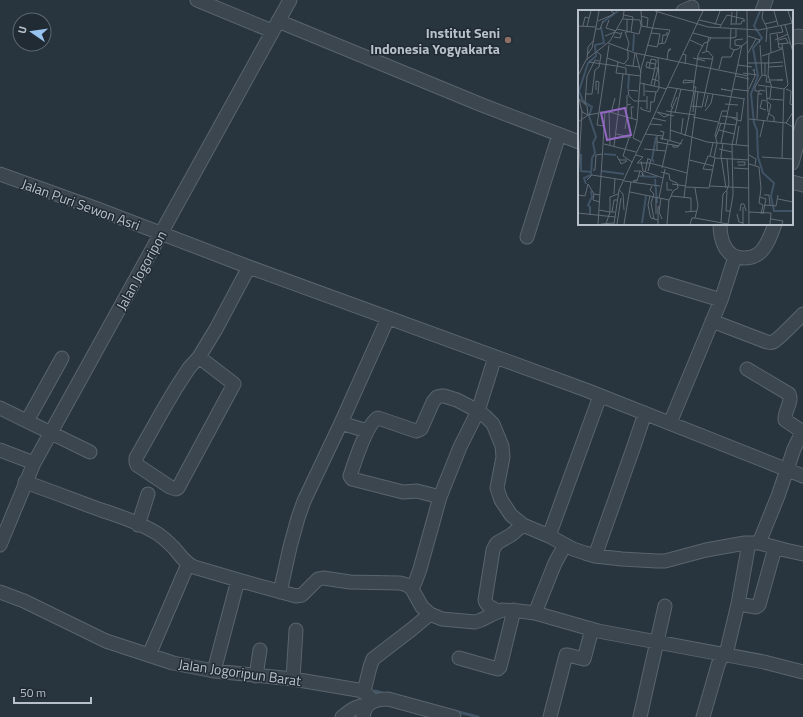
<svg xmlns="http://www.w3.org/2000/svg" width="803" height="717" font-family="'Titillium Web',sans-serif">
  <rect width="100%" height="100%" fill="#28343e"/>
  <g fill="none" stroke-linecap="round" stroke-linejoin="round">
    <path stroke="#405466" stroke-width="3" d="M375,691L387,694
      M455,711L478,717"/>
    <defs>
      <path id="minor" d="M197,0L272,31
        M683,11L692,7
        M762,11L766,0
        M278,21L482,105L579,142
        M792,38L798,36L803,37
        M792,163L803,123
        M0,174L95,208L249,267L586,390L803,476
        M792,182L803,185
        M720,224C720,239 725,258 743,258C749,258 754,257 758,254C767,248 771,234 775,224
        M527,237L559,135
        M665,283L721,300
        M712,321L767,342C769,342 771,343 773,342C779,339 797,320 803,314
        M199,357L234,384L178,488L176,489L170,487L137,465L136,462V458L163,410L176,388L189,368L199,357L216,329L249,267
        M747,369L789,394C793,402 784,411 785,420L803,432
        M0,408L90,452
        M27,421L62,358
        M341,423L367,431
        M670,423L721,300L735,257
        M0,450L34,463
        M25,482C51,491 76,501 101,510C120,516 141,523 158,534C164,538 169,543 174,548C181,556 185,563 194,567L238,580L296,596L302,595L318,579L323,578L350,582L400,583L407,585L412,589L422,607L430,614L442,619L475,622L481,620L491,615L502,610L519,611L535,613L598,631L764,662L803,672
        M440,497L417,491L403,492L395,490L352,479L350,476C354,464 367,423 378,418L416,431L421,429L433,402L437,397L441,396H444L457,400L478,411L486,417L493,424L502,446L503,457L497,488L501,500L511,515L523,525L549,536L573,549L585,553L595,556L622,559L657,561H665L706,550L745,543H759L785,550L803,554
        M138,525L148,494
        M549,536L600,396
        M759,543L778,496L794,449L803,430
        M0,545L34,463L290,0
        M595,556L634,446L645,413
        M412,589L416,580L420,569L440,497L460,447L478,411L495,357
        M0,592L24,601L106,641L173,663L214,671L293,679L358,690C365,692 369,695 373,701
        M280,592L290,547L298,518L304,501L341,423L388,318
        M738,604L749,543
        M498,611C493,608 486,606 485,600L493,550L495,546L497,543L511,535L523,525
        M535,613L555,563L565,545
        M149,655L188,564
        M459,658L494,668L498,669L500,667L514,610
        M214,671L238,580
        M256,676L260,650
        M293,679L296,630
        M364,691L370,667L373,659L412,629L430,614
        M342,717C351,710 355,706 368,705
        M363,717C365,703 374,699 388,699L454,717
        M550,717L566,655H568L584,659L592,629
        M640,717L665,606
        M703,717L718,665L721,658L727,650L738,604L756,607L759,605L775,548"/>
    </defs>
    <use href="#minor" stroke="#5a646c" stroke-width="15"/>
    <use href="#minor" stroke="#3c464f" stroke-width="13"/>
  </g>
  <circle fill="#8d6e63" stroke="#212b34" stroke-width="1.5" cx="508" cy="40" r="4"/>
  <g text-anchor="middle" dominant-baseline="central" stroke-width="3" stroke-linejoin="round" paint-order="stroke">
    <g font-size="14" font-weight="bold" fill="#b8c1c9" stroke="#212b34" text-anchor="end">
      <text x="500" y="32">Institut Seni<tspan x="500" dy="16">Indonesia Yogyakarta</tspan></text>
    </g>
    <g font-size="14" fill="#b8c1c9" stroke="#212b34">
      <text transform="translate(81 204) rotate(20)">Jalan Puri Sewon Asri</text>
      <text transform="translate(141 270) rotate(-61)">Jalan Jogoripon</text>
      <text transform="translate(240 672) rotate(8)">Jalan Jogoripun Barat</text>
    </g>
  </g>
  <g transform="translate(578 10)">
    <rect width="215" height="215" fill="#28343e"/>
    <path fill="none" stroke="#405466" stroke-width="2" d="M182,1L176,16L184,28L175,38L180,66L173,84L176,113L179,120L180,147L185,163L196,173L193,186L196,201H215M25,12L40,1M55,41L56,24M50,79L51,65M3,144V161L13,162M26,144L38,145M76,152L74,149L78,127M24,161L46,164M61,166L79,167M77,169L79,193M8,174L6,168L13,165L14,148L17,143L15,133L18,127L11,106L14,97L5,91L1,81L10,53L18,46L17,35L26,33L23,17M12,205V197L10,195L14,187L13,181M64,213L68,186"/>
    <path fill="none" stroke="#626c76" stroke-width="1" d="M63,1L64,16M77,1L130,17L181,20L215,13M169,1L171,214M185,1L184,8L189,18M196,1L200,15M210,1L214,13M46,5L55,7L53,22M63,6L70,8L69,17M45,9L62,10L63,16L74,18M49,9V23M31,10L28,18L38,21M121,10L143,15M20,11L34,5L36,3L33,1M153,14H163L164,11H167M158,14L159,1M187,14L199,11M137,15L142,1M153,15L154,2M207,15L215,42M0,16L18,17L14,38L9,45M5,16L7,7L11,8M9,16L13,1M18,17L21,1M142,17L149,5L166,9V11M74,18L92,20L87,33L80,34M18,19H22L25,11M39,19L61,24L63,16M153,19L152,38L156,40M47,22L51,33L49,41M115,23L134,28H154L158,27V19M199,24L201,38H205M27,26L37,22L43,24M170,26L182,30L181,33M36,27L42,28L44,22M112,30L125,36M197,30L210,24M201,30L208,28L210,33M188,32L189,19M30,33L57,43L170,66M84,33L85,25H89V22M200,34L212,33M69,35L79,37L80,34L82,24L73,23M182,35L184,65M163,36L157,35V30L165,29M128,41L131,27M124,43L130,41L135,47L127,83M170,43L178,29M193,43L192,24L205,22L203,16M58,44L63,63M105,44L108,45L107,54M191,44L190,65L194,78M184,46L204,39M29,48L46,54L50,49V41M80,48L81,70M115,48L127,51M120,48L134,49M9,50L10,37L16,30M89,50L90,42L91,39H93L90,42M11,52L39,56M40,52L38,63L63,66M170,53H192M192,53L205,52M47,55L61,57M160,55L174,57M39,56L48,58V64M55,56L57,43M191,57L205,56M71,58L72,54V53L73,49L78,50V52L77,57L76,59L71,58L68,57L69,52L72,53L77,54M141,59L144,47H153L156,40L160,39L170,31M165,63L179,65M184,65L189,66L188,72H193M0,66L8,50L32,31L45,8L46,1M158,66L171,69M187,66V53M74,69L81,71V78M192,70H205H199M116,72L105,73L106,70L116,71M62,73L89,79M66,73V86M73,75L77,58H80M180,75L206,79L210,75L204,34M76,76L80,58M89,77L167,89M115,77H118L116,90M188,77L190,102M154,79L171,81M171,79L177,66L176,59L175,61M208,79L213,81L212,94L215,95M18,80V71L21,72L20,84M148,80L143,79L154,81M60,81L50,80L51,86L56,91H69M67,81L79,82L81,78M115,81L120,45L126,33L130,32L133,28M181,81H177V77L184,65M8,84H14L17,60L21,57L23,45L19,42M184,84H180L182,80L187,81M49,85V95L53,94M0,88L9,96L10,105M1,89L4,102L10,105M188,89L192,88L193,78M191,89L205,90M188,91L184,90L182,98L188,100M72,92H76L78,82M7,94L9,66L17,50L21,51M147,94L160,95M113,96L124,97L127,83M63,97V99L72,102L73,92M127,97L130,85M69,99V86M95,99L93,96L99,79M88,101L117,105M127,101L133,93L135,84M21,102H32L59,110M31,102L32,135M79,102L96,106M79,102L86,107L91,105M115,102L116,90M33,103L37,88M97,103L103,79M190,103L196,107V112M144,106L159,108M48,107L49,95M115,107L140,112M153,107L159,110V102M74,108L88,111M54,109L53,97H56M171,109L208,113L215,117M179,109L180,84M189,110L193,95L190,92M0,112L10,105L21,103M59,112L63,59L79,2M59,112L55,128L63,132M140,113L158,115M208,113L215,102M72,114L84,115M26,116L19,115L31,35M47,119L49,107M92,120L129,132L171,136M141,120L157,124M82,121L86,122L84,130M38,124L53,127M67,124L85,126M103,124L105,108M79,126V141M107,126L116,81M138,127L143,113M182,127L186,110M35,128L53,127M51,128L45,146L54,152M82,128L104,134M92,131L93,101L99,87M79,132L101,136M139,133L137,125L144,101H149M143,133L164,35M145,133L143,146L148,178M26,134L58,142M95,135V137H100L105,129M158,135L161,116M36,136L45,64M66,139L88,141M141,139L154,142M58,145L65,147L59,153M171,145L178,149L177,155M39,146L41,150H49M136,147L139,133M184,147L215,149M137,148L171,150M204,148L206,79M41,149L43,154L49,151M70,149L73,150L70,161M111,150L136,156M63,151L65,161L85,168M159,152H167V155H160M59,153H72L109,163M171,154L181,157L183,179L181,193L185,195L183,204M84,158L90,131M156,158L171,159M15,160H17L18,145L25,144M134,160L125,159L130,146H132L135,133M56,161H63L65,163V166L64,163M67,162L70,148M83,162L91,164L92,170L99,173L100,178L95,181L93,186M9,170L14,165L45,170M59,170L55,171H59L62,161M0,171L4,101M46,171L82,176M89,172V180H94M94,174L108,176M74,176L72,180L76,184L73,193L76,209M132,176L171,178M108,177L131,178L137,148L132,146M41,180L45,184L46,200M149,181L148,201H152M52,182L91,190M36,184L37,168M0,185L7,186L10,174L16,184M186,185H191L192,195M72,186L70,195L72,205L73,208L80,210M106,187L120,82M182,187L188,189L185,204M81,188L87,159M83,188L81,202L84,209M200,189L215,192M91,190L93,186L113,188V201M22,192L15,190L16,184L22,185M186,195L198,196L200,185M21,200L32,202V187L40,184M162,201L163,194H166L168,201M34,202L36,190H39M107,202L119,201M171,202L193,203L192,214M0,203L37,207M78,204V187M159,204L161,212L165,213M117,208L150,214M193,209L205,211L204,214M143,212L145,184L149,180L151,174L149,149M20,214L27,102M23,214L36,213M28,214L32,202H37M36,214L41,180L125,1M39,214L43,188M46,214L53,172M80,214V197L82,196M89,214L91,190M112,214L114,208H117L120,196L117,178M150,214L155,185L154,135L159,110L163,111L166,89M165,214V197"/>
    <path fill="#9368c3" fill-opacity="0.15" stroke="#9368c3" stroke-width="2" d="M47,98L53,125L29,130L23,103Z"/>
    <rect width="215" height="215" fill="none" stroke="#b8c1c9" stroke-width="2"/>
  </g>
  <g transform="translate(32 32) rotate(283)"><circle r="19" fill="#212b34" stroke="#5d6770"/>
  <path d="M0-3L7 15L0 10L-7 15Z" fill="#97c4ef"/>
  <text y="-6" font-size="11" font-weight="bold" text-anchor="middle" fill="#b8c1c9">U</text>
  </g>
  <path d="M14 697v6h77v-6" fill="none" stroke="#b8c1c9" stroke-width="2"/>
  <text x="20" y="697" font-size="12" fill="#b8c1c9" stroke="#212b34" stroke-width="3" paint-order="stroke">50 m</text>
</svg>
